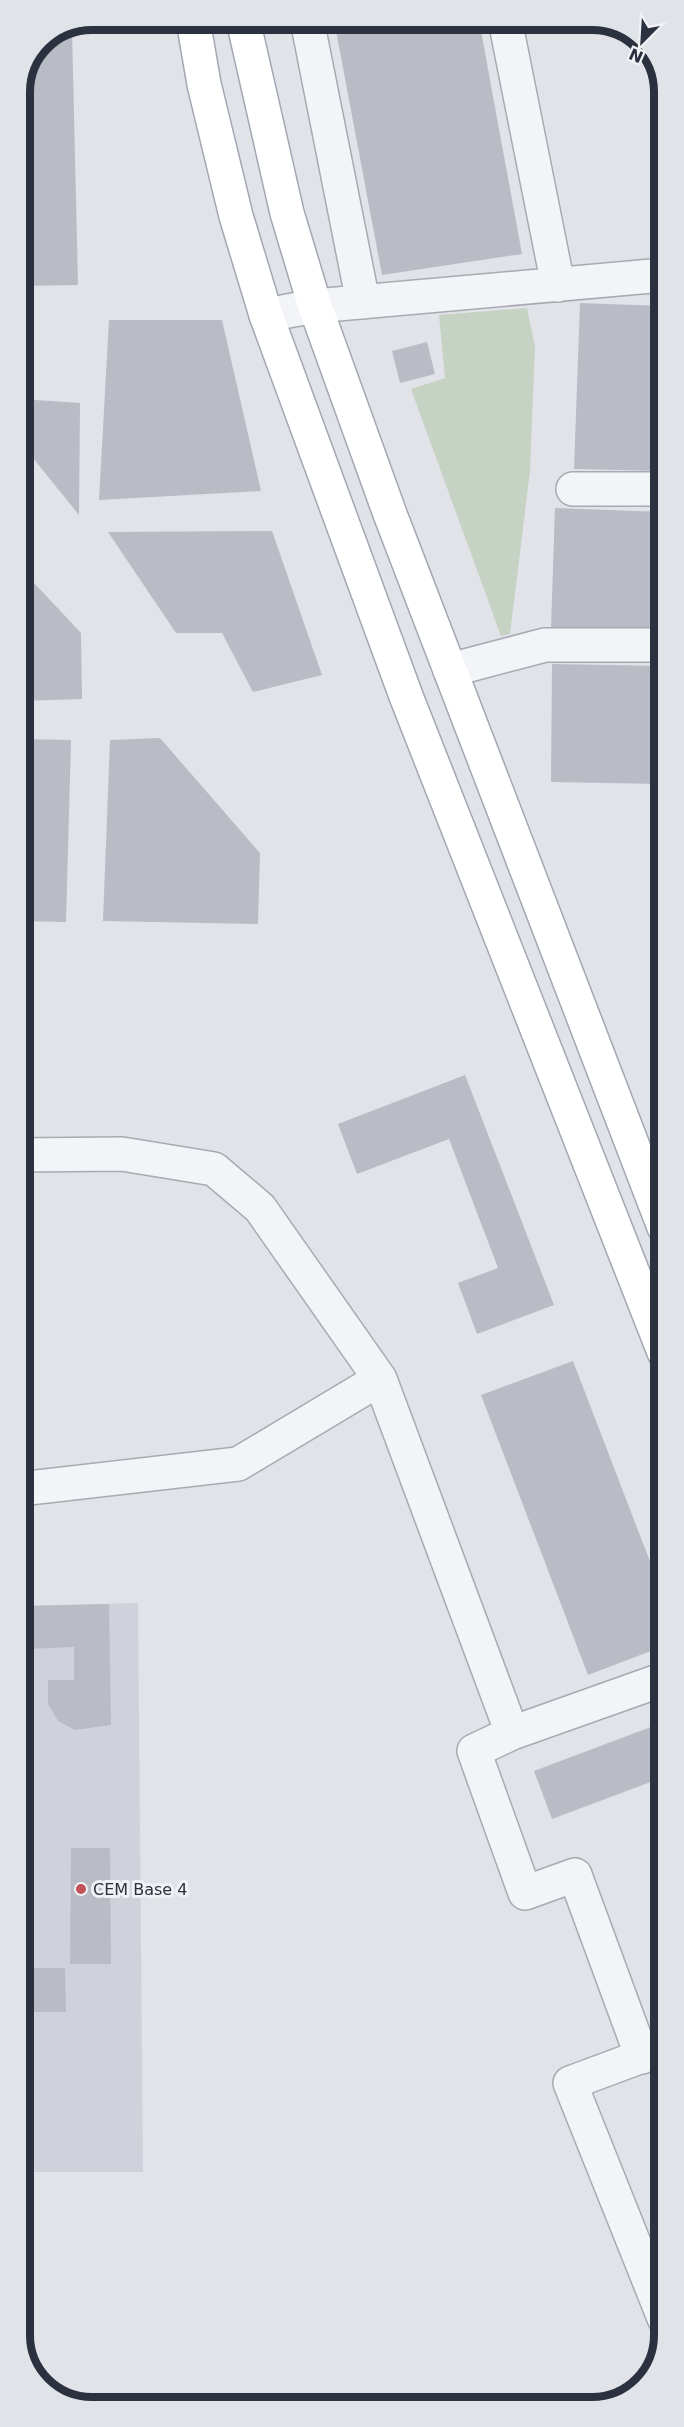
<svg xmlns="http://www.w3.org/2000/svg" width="684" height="2427" font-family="'DejaVu Sans',sans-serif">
  <rect width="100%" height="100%" fill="#e1e3e8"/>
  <path fill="#cfd2da" d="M138,1603L143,2172H21L20,1606Z"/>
  <path fill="#c6d2c3" d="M527,308L535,347L530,471L510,634L501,636L411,389L445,378L439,315Z"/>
  <path fill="#b9bcc5" d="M334,20H479L522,254L382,275Z
    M72,28L78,285L20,286V92L41,41Z
    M580,303L663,306V471L574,469Z
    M109,320H222L261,491L99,500Z
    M427,342L435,374L400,383L392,351Z
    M20,399L80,403L79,515L20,442Z
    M555,508L663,512V632L551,628Z
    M272,531L322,675L253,692L222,633H176L108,532Z
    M20,568L81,633L82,699L20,701Z
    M552,664L663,666V784L551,782Z
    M160,738L260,853L258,924L103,921L110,740Z
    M20,739L71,740L66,922L20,921Z
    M465,1075L554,1305L477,1334L458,1283L498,1268L449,1139L357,1174L338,1124Z
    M573,1361L664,1598V1646L588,1675L481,1395Z
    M109,1604L111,1725L75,1730L58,1721L48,1704V1680H74V1647L27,1649L24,1606Z
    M664,1722V1777L552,1819L534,1771Z
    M71,1848H110L111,1964H70Z
    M21,1968H65L66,2012H21Z"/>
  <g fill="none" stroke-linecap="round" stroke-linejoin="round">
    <defs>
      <path id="minor" d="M307,20L363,302
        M505,20L558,285
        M266,315L315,306L663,275
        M573,489H663
        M450,670L545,645H663
        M20,1155L122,1154L214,1169L260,1208L380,1379L512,1733
        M20,1489L238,1464L380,1379
        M664,2048L570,2083L664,2318
        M642,2057L575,1875L525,1893L474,1751L512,1733L664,1679"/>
      <path id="major" d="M193,20L204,84L236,216L266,315L406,696L664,1352
        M243,20L287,213L315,306L390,514L664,1227"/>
    </defs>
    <use href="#minor" stroke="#a7aab2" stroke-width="36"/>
    <use href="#major" stroke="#a1a7b3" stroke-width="36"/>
    <use href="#minor" stroke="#f3f4f7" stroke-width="33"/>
    <use href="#major" stroke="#fff" stroke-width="33"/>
  </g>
  <circle fill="#c2515a" stroke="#f0f2f6" stroke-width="2" cx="81" cy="1889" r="6"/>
  <g text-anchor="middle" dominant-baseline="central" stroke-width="6" stroke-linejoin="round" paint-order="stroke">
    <g font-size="16" fill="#2b313f" stroke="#f0f2f6" text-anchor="start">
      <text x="93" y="1889">CEM Base 4</text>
    </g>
  </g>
  <path d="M0 0H684V2427H0ZM92 30H592A62 62 0 0 1 654 92V2335A62 62 0 0 1 592 2397H92A62 62 0 0 1 30 2335V92A62 62 0 0 1 92 30Z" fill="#e0e3e7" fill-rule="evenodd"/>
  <path fill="none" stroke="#2b313f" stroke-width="8" d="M92 30H592A62 62 0 0 1 654 92V2335A62 62 0 0 1 592 2397H92A62 62 0 0 1 30 2335V92A62 62 0 0 1 92 30Z"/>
  <g transform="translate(642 42) rotate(204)" stroke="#f0f2f6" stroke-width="4.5" paint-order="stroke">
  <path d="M0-4.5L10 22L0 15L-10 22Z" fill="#2b313f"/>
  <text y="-9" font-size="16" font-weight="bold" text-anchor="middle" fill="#2b313f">N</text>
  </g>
</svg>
